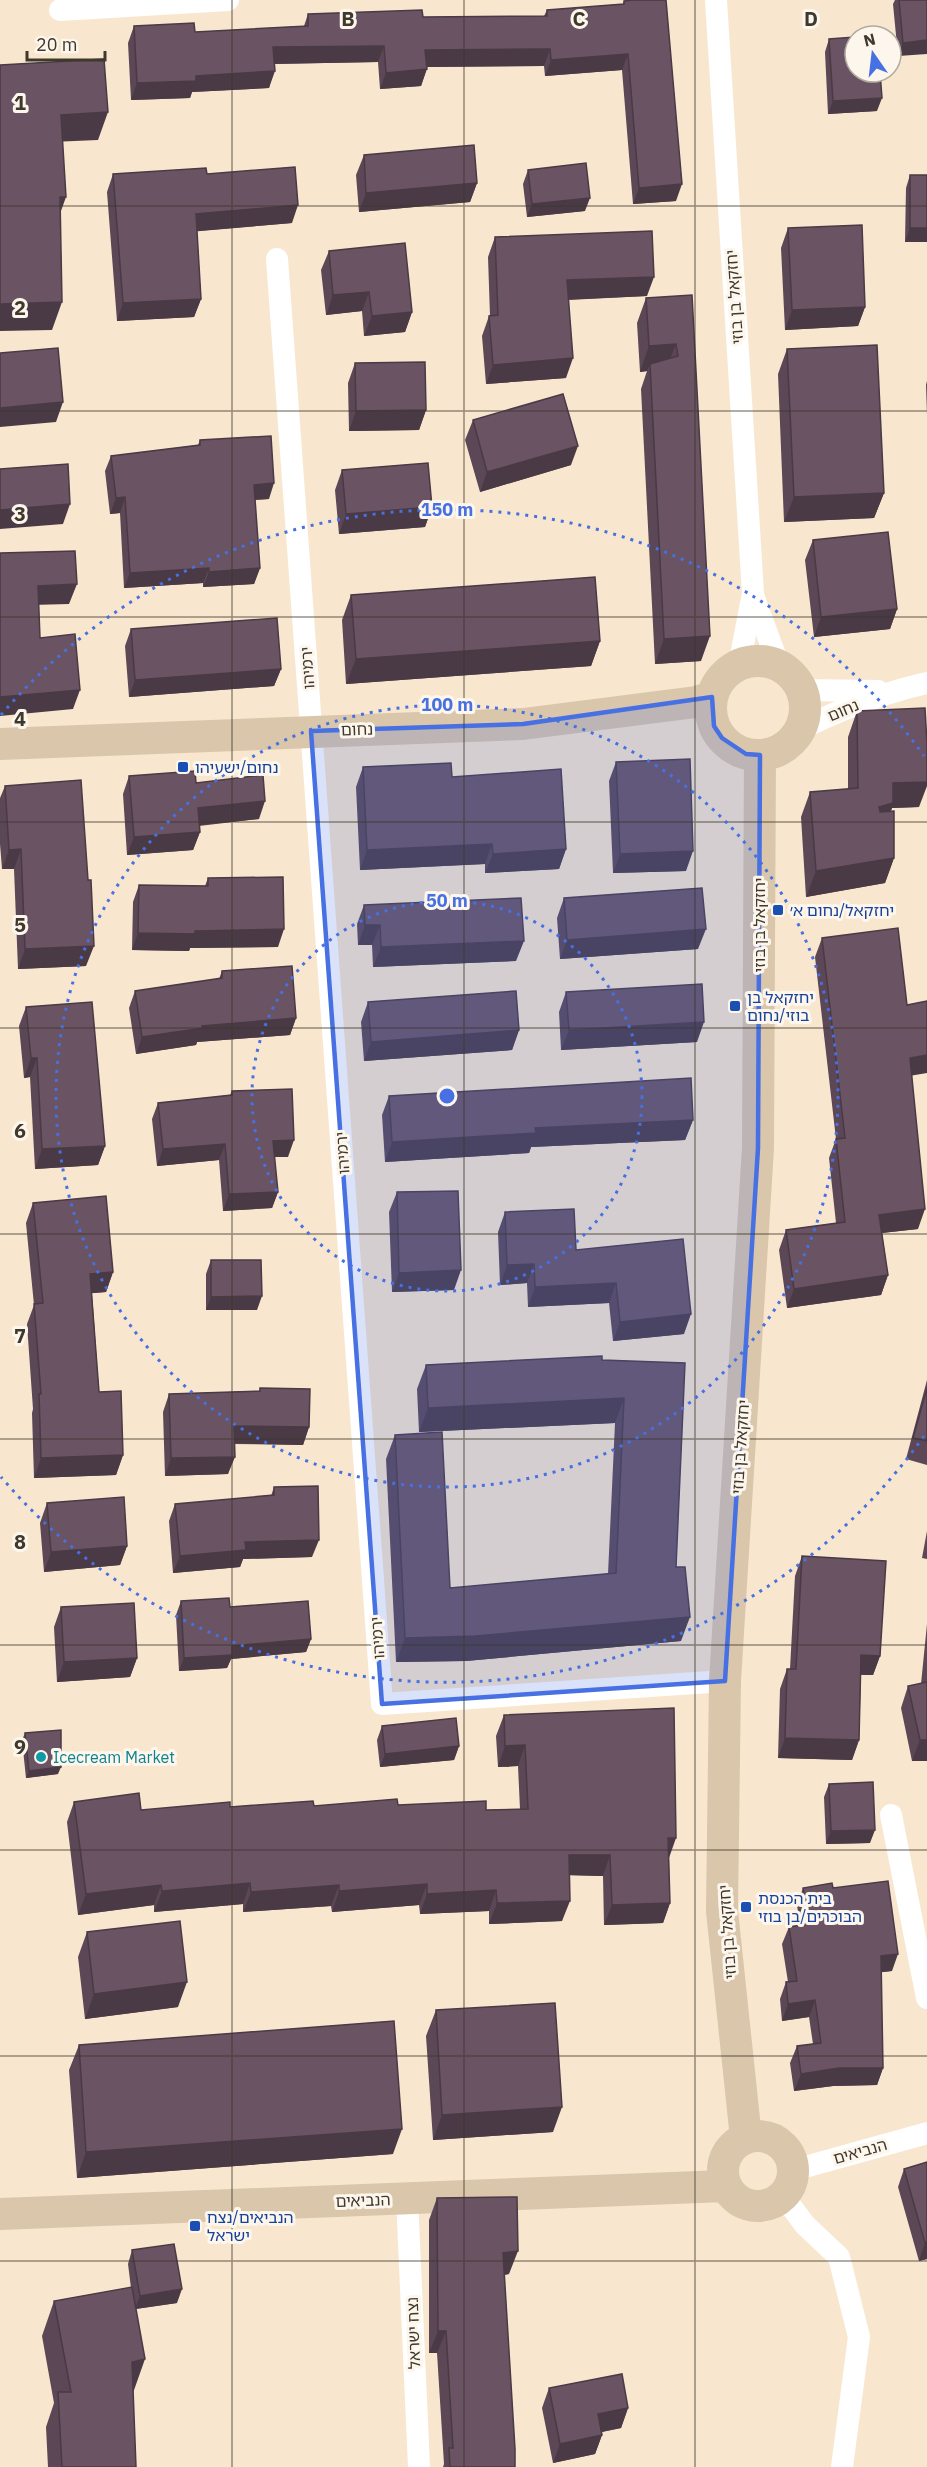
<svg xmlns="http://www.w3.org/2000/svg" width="927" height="2467" font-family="'IBM Plex Sans','Noto Sans Hebrew',sans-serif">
  <rect width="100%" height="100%" fill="#f8e7ce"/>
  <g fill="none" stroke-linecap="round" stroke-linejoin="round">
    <path stroke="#fff" stroke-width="22" d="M716,0L753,593L739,666
      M60,10L228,0
      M277,259L382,1704L725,1681
      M754,598L779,666
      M801,690L878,691
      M799,730C841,709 882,693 927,683
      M891,1815L927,1998
      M794,2170L927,2133
      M784,2197L805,2225L839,2257L859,2337L842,2467
      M407,2198L419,2467"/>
    <path stroke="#dac6ab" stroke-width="32" d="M711 708a47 47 0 1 1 94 0a47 47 0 1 1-94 0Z
      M0,744L523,724L696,702L712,697
      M723 2171a35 35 0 1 1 70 0a35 35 0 1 1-70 0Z
      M746,2138L722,1911L725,1681L758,1148L760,755
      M0,2214L725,2186"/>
  </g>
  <path fill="#5b4755" d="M895,0H927L898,56L893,4Z
    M624,1L676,201L633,204L622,70L545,76L544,66L427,67L421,86L380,89L378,62L274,64L269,88L192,92L190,98L131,100L128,43L134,26L195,32L304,26L308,14L423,17L544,16L547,10L623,4Z
    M829,39L877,111L828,114L825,52Z
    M364,155L477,183L470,202L359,212L356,175Z
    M528,170L585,211L527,217L523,184Z
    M113,174H207L292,223L197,231L201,299L194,317L117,321L107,192Z
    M910,175L927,242H905L906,188Z
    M788,228L865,307L858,326L785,330L781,248Z
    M495,237L647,296L568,300L566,378L486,384L482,336L489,316H490L488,257Z
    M329,251L412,312L405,332L364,336L362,311L326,315L321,270Z
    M692,295L701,661L655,664L641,389L647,371L640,372L637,323L646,298Z
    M787,349L884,493L874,518L784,522L778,374Z
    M355,363L426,410L419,430L349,431L348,383Z
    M927,381V415L926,385Z
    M473,420L571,465L480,492L465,440Z
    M200,440L269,499L255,500L260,568L254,584L203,587V583L124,588L120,513L110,514L105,471L111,456L198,445Z
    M342,470L432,507L425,527L339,534L335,490Z
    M813,540L897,609L890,629L814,637L805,560Z
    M351,595L600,641L591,666L346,684L342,620Z
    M131,629L281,669L274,686L129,697L125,646Z
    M857,711L919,807L892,808L891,811L894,858L885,883L806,897L801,817L810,792L848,789V737Z
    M616,762L686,871L613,873L609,781Z
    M363,767L452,777L566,849L559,869L485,873V864L360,870L356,787Z
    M129,776L196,783L259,819L199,826L200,832L193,850L127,855L123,794Z
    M5,786L86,966L18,969L14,869H2L0,844V798Z
    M208,878L278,947L190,948L189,951L132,950L133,902L139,885L205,886Z
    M564,898L698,949L560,959L557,918Z
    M364,905L516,961L373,967L372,945H358L357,924Z
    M822,938L912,1075L918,1229L882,1233L888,1275L881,1295L787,1308L779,1250L786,1230L836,1223L829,1158L836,1139L815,957Z
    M222,971L296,1018L290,1035L197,1042L196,1045L136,1054L129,1008L135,991L219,979Z
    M566,992L697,1042L561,1050L559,1012Z
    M368,1002L519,1030L512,1050L364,1061L361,1022Z
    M26,1007L105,1146L98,1165L35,1169L30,1077L24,1078L19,1026Z
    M232,1091L288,1157H274L278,1192L272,1208L223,1211L219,1160L157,1166L152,1119L158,1103L230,1095Z
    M389,1096L693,1120L685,1140L531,1147L529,1153L385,1162L382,1115Z
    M397,1192L454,1290L392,1292L389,1212Z
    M33,1203L113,1272L106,1292L92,1293L99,1392L123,1455L116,1475L34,1478L32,1413L33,1409L27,1324L34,1305L26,1223Z
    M505,1212L576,1250L684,1334L613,1341L609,1303L528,1307L527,1283L500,1285L498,1232Z
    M211,1260L257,1310H206V1274Z
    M602,1360L685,1363L676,1567L681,1641L466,1661L396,1662L386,1459L395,1435L450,1588L608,1574L615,1423L419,1432L417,1389L426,1365Z
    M927,1380V1465L906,1459Z
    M260,1388L309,1427L303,1445L234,1444L228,1474L165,1476L163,1412L169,1394L259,1391Z
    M274,1487L312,1557L243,1559L240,1567L173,1573L169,1521L175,1504L271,1496Z
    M47,1503L127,1546L120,1565L44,1572L40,1523Z
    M927,1531V1559L922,1558Z
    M802,1556L880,1656L873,1675H861L859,1740L852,1760L778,1758L780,1689L787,1669H790L795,1576Z
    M181,1601L230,1607L311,1639L306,1652L231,1659L227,1668L179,1671L176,1615Z
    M61,1607L137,1658L130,1677L57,1682L54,1627Z
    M927,1624V1761H912L901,1708L908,1686L921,1684Z
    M504,1715L669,1858L670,1903L663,1923L604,1925L603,1876L569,1875L562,1921L489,1924V1911L420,1914L419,1905L332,1912L331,1906L243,1912V1904L154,1912V1905L78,1915L67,1822L74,1802L141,1810L230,1807L398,1805L486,1810L520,1809L518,1766L498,1767L496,1736Z
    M382,1726L459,1746L454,1760L380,1767L377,1740Z
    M25,1733L58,1774L26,1778L22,1740Z
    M829,1784L870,1843L826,1844L824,1797Z
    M803,1888H833L892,1971L881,1972L883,2068L877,2085L833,2086L794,2091L790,2063L797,2046L813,2044L809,2017L782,2021L780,1999L786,1982H788L782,1944L789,1927L800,1926L797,1905Z
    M87,1932L178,2007L85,2019L78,1957Z
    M436,2010L553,2132L433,2140L426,2036Z
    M79,2045L393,2154L77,2178L69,2070Z
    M927,2162V2259L919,2261L898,2187L904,2169Z
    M437,2198L509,2274L504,2275L515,2467H443L444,2464L437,2353H429V2220Z
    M132,2250L177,2303L136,2309L133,2391L136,2467H48L46,2427L54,2403L42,2336L54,2301L131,2288L128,2264Z
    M549,2388L628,2408L621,2428L602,2432V2435L595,2454L553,2463L542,2408Z"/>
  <path fill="#4a3a45" d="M927,40V54L898,56L903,43Z
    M384,46L378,62L267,64L273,47Z
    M550,49L544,66L419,67L425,50Z
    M628,54L622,70L545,76L551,60Z
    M427,69L421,86L380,89L386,73Z
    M275,71L269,88L192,92L190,98L131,100L137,83L196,76Z
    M882,98L877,111L828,114L833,101Z
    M108,112L98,140L51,142L61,115Z
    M477,183L470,202L359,212L366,193Z
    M682,184L676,201L633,204L639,188Z
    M60,197H66L56,225Z
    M590,198L585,211L527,217L532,204Z
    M298,205L292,223L189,232L196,214Z
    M910,228H927V242H905Z
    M654,277L647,296L560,300L567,280Z
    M369,292L362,311L326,315L333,295Z
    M201,299L194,317L117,321L123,303Z
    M62,302L52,330L0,331V304Z
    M865,307L858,326L785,330L792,310Z
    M412,312L405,332L364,336L372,316Z
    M676,344L666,369L650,364L647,371L640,372L649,346Z
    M573,358L566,378L486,384L493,365Z
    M63,402L56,422L0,427V408Z
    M426,410L419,430L349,431L356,411Z
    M578,446L571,465L480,492L487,472Z
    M274,483L269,499L249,500L254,485Z
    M884,493L874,518L784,522L794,497Z
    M125,497L120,513L110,514L116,498Z
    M70,504L63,524L0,529V510Z
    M432,507L425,527L339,534L346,514Z
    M209,568L203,583L124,588L130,573Z
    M260,568L254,584L203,587L209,572Z
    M77,584L69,604L31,605L38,586Z
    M897,609L890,629L814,637L821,617Z
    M710,636L701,661L655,664L664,639Z
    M600,641L591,666L346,684L356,659Z
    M281,669L274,686L129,697L135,680Z
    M80,690L73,709L0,716V697Z
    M927,782V786L919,807L892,808L884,828L879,807L893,783Z
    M265,801L259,819L191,826L198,808Z
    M200,832L193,850L127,855L134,837Z
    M492,844L485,864L360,870L367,850Z
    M21,849L14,869H2L9,850Z
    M566,849L559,869L485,873L493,854Z
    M693,851L686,871L613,873L620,854Z
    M894,858L885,883L806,897L816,871Z
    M365,925H380L372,945H358Z
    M284,929L278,947L190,948L189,951L132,950L138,933Z
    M706,929L698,949L560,959L567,940Z
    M524,941L516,961L373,967L381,947Z
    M94,946L86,966L18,969L25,949Z
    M296,1018L290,1035L197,1042L196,1045L136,1054L142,1037L202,1026Z
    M704,1022L697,1042L561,1050L569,1030Z
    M519,1030L512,1050L364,1061L371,1042Z
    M927,1055V1073L903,1077L910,1058Z
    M31,1058H37L30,1077L24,1078Z
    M693,1120L685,1140L531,1147L529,1153L385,1162L392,1142L535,1128Z
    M294,1140L288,1157H267L273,1141Z
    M225,1144L219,1160L157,1166L163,1149Z
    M105,1146L98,1165L35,1169L42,1149Z
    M278,1192L272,1208L223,1211L229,1194Z
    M925,1209L918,1229L872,1234L879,1215Z
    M534,1264L527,1283L500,1285L507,1265Z
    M461,1270L454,1290L392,1292L399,1273Z
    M113,1272L106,1292L83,1294L90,1274Z
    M888,1275L881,1295L787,1308L794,1289Z
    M616,1283L609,1303L528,1307L535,1287Z
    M262,1296L257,1310H206L211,1297Z
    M691,1314L684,1334L613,1341L620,1322Z
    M624,1398L615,1423L419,1432L428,1408Z
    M234,1426L309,1427L303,1445L228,1443Z
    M123,1455L116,1475L34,1478L41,1458Z
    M235,1457L228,1474L165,1476L171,1458Z
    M319,1540L312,1557L243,1559L240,1567L173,1573L180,1556L245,1542Z
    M127,1546L120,1565L44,1572L51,1552Z
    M690,1617L681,1641L466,1661L396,1662L405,1638Z
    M311,1639L306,1652L231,1659L227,1668L179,1671L184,1658L232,1646Z
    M861,1655L880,1656L873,1675L854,1674Z
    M137,1658L130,1677L57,1682L64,1662Z
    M785,1738L859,1740L852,1760L778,1758Z
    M920,1740H927V1761H912Z
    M525,1745L518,1766L498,1767L505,1746Z
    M459,1746L454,1760L380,1767L385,1754Z
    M61,1767L58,1774L26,1778L29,1771Z
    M875,1830L870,1843L826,1844L831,1831Z
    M668,1838H676L669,1858Z
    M569,1855H610L603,1876L561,1875Z
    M250,1883L243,1904L154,1912L162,1891Z
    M427,1884L419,1905L332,1912L339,1891Z
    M161,1885L154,1905L78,1915L86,1894Z
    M339,1885L331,1906L243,1912L251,1892Z
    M496,1890L489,1911L420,1914L427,1894Z
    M570,1901L562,1921L489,1924L497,1903Z
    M670,1903L663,1923L604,1925L612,1905Z
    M898,1954L892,1971L875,1973L881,1956Z
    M187,1982L178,2007L85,2019L94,1994Z
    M815,2000L809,2017L782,2021L788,2004Z
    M839,2068H883L877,2085L833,2086L794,2091L801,2074Z
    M562,2107L553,2132L433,2140L442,2115Z
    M402,2129L393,2154L77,2178L86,2152Z
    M927,2242V2259L919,2261L925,2243Z
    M518,2251L509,2274L495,2276L503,2253Z
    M182,2289L177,2303L135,2309L140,2296Z
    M438,2331H446L437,2353H429Z
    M145,2359L133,2393L132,2362Z
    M628,2408L621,2428L591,2434L598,2414Z
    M602,2435L595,2454L553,2463L560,2444Z"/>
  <path fill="#6a5363" stroke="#4a3a45" stroke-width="1.5" d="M633,0H666L682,184L639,188L628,54L551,60L550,49L425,50L427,69L386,73L384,46L273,47L275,71L196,76V81L137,83L134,26L194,23L195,32L308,26V14L422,10L423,17L547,16V10L624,4V1Z
    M899,0H927V40L903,43Z
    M855,37V72H880L882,98L833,101L829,39Z
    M104,59L108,112L61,115L66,197H60L62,302L0,304V65Z
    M474,145L477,183L366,193L364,155Z
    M586,163L590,198L532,204L528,170Z
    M295,167L298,205L196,214L201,299L123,303L113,174L206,168L207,174Z
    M910,175H927V228H910Z
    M862,225L865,307L792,310L788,228Z
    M652,231L654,277L567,280L573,358L493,365L489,316L498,315L495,237Z
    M405,243L412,312L372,316L369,292L333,295L329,251Z
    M692,295L710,636L664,639L650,364L678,356L676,344L649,346L646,298Z
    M877,345L884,493L794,497L787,349Z
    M58,348L63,402L0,408V353Z
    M425,362L426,410L356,411L355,363Z
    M563,394L578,446L487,472L473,420Z
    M271,436L274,483L254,485L260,568L209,572V568L130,573L125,497L116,498L111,456L200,445V440Z
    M428,463L432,507L346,514L342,470Z
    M68,464L70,504L0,510V469Z
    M888,532L897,609L821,617L813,540Z
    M75,551L77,584L38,586L40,638L75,634L80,690L0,697V553Z
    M595,577L600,641L356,659L351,595Z
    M277,618L281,669L135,680L131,629Z
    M925,708L927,744V782L893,783V803L879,807L880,812L894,811V858L816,871L810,792L858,788L857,711Z
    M690,759L693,851L620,854L616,762Z
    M451,763L452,777L561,769L566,849L493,854L492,844L367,850L363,767Z
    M195,771L196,783L263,775L265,801L198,808L200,832L134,837L129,776Z
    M81,780L88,880H91L94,946L25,949L21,849L9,850L5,786Z
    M283,877L284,929L195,931V934L138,933L139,885L208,886V878Z
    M702,888L706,929L567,940L564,898Z
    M521,898L524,941L381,947L380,925H365L364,905Z
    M898,928L907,1005L927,1001V1055L910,1058L925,1209L879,1215L888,1275L794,1289L786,1230L845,1222L836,1139L845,1138L822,938Z
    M292,966L296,1018L202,1026L203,1028L142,1037L135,991L222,978V971Z
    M702,984L704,1022L569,1030L566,992Z
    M516,991L519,1030L371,1042L368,1002Z
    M92,1002L105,1146L42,1149L37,1058H31L26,1007Z
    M691,1078L693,1120L535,1128L536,1133L392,1142L389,1096Z
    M292,1089L294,1140L273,1141L278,1192L229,1194L225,1144L163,1149L158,1103L232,1095V1091Z
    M458,1191L461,1270L399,1273L397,1192Z
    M106,1196L113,1272L90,1274L99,1392L121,1391L123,1455L41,1458L39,1394H41L34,1304L43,1303L33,1203Z
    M574,1209L576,1250L683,1239L691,1314L620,1322L616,1283L535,1287L534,1264L507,1265L505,1212Z
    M211,1260H261L262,1296L211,1297Z
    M602,1356V1360L685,1363L676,1567H685L690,1617L475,1636L405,1638L395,1435L442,1432L450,1588L616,1573L624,1398L428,1408L426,1365Z
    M260,1388L310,1389L309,1427L234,1426L235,1457L171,1458L169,1394L260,1391Z
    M927,1388V1441L913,1438Z
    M318,1486L319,1540L245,1542L246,1550L180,1556L175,1504L274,1495V1487Z
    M124,1497L127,1546L51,1552L47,1503Z
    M802,1556L886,1561L880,1656L861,1655L859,1740L785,1738L787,1669H796Z
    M229,1598L230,1607L308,1601L311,1639L232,1646V1655L184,1658L181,1601Z
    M134,1603L137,1658L64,1662L61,1607Z
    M927,1682V1740H920L908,1686Z
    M674,1708L676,1838H668L670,1903L612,1905L610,1855H569L570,1901L497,1903L496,1890L427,1894V1884L339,1891V1885L251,1892L250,1883L162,1891L161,1885L86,1894L74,1802L139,1793L141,1810L230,1802V1807L313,1801L314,1806L397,1799L398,1805L486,1801V1810L528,1809L525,1745L505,1746L504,1715Z
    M456,1718L459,1746L385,1754L382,1726Z
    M61,1730V1767L29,1771L25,1733Z
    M873,1782L875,1830L831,1831L829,1784Z
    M888,1881L898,1954L881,1956L883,2068H839L801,2074L797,2046L821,2043L815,2000L788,2004L786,1982L797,1981L789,1927L809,1924L803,1888L832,1883L833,1888Z
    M180,1921L187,1982L94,1994L87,1932Z
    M555,2003L562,2107L442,2115L436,2010Z
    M394,2021L402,2129L86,2152L79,2045Z
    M927,2162V2242L925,2243L904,2169Z
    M517,2197L518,2251L503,2253L515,2449V2467H450L449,2448H453L446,2331H438L437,2198Z
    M174,2244L182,2289L140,2296L132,2250Z
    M132,2287L145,2359L132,2362L136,2467H62L58,2392H71L54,2301Z
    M622,2374L628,2408L598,2414L602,2435L560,2444L549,2388Z"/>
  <path fill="#4770e2" fill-opacity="0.2" stroke="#4770e2" stroke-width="4.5" stroke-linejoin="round" d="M712,697L714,726L722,738L746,754L760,755L758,1148L725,1681L382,1704L311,731L523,724Z"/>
  <path fill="none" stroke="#3e382d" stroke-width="1.5" stroke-opacity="0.55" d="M232,0V2467M464,0V2467M695,0V2467M0,206H927M0,411H927M0,617H927M0,822H927M0,1028H927M0,1234H927M0,1439H927M0,1645H927M0,1850H927M0,2056H927M0,2261H927"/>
  <g fill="none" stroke="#4770e2" stroke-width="3" stroke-dasharray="3 6">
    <circle cx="447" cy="1096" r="195"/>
    <circle cx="447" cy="1096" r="391"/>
    <path d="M924 1436A586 586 0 0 1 1 1477M1 715A586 586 0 0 1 924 756"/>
  </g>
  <g fill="#1a4fb4" stroke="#fdf6ec" stroke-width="2">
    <rect x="177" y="761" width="12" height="12" rx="3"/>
    <rect x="772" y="904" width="12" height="12" rx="3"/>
    <rect x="729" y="1000" width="12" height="12" rx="3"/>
    <rect x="740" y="1901" width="12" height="12" rx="3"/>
    <rect x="189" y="2220" width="12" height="12" rx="3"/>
  </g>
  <circle fill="#0f9aa8" stroke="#fdf6ec" stroke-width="2" cx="41" cy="1757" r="6"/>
  <g text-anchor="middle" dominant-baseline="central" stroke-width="6" stroke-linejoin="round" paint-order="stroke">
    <g font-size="16" fill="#3e382d" stroke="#fdf6ec">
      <text transform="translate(734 297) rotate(-94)">יחזקאל בן בוזי</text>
      <text transform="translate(307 668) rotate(-94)">ירמיהו</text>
      <text transform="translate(843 710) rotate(-23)">נחום</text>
      <text transform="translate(357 729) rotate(-2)">נחום</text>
      <text transform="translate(759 925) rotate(-90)">יחזקאל בן בוזי</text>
      <text transform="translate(342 1153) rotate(-94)">ירמיהו</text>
      <text transform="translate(740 1447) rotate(-86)">יחזקאל בן בוזי</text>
      <text transform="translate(377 1638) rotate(-94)">ירמיהו</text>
      <text transform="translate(727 1932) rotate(-94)">יחזקאל בן בוזי</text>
      <text transform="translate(860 2151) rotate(-16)">הנביאים</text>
      <text transform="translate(363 2200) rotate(-2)">הנביאים</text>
      <text transform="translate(413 2333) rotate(-92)">נצח ישראל</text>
    </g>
    <g font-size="16" fill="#164399" stroke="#fdf6ec" text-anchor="start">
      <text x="195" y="767">נחום/ישעיהו</text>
      <text x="790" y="910">יחזקאל/נחום א׳</text>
      <text x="747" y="997">יחזקאל בן<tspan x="747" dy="18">בוזי/נחום</tspan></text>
      <text x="758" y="1898">בית הכנסת<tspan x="758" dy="18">הבוכרים/בן בוזי</tspan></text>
      <text x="207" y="2217">הנביאים/נצח<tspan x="207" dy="18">ישראל</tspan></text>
    </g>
    <g font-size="16" fill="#0d838f" stroke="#fdf6ec" text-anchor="start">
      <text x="53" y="1757">Icecream Market</text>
    </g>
  </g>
  <g font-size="20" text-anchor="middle" font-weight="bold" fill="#3e382d" stroke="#fdf6ec" stroke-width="6" stroke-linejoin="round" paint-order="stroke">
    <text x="348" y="26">B</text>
    <text x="579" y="26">C</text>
    <text x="811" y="26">D</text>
    <text x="20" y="110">1</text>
    <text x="20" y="315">2</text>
    <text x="20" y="521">3</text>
    <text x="20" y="726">4</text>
    <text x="20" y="932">5</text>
    <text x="20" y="1138">6</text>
    <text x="20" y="1343">7</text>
    <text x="20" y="1549">8</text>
    <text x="20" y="1754">9</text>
  </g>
  <circle cx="447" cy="1096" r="9" fill="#4770e2" stroke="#fdf6ec" stroke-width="3"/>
  <g font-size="18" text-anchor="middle" font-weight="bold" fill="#4770e2" stroke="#fdf6ec" stroke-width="6" stroke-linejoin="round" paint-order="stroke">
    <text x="447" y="516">150 m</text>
    <text x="447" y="711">100 m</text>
    <text x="447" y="907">50 m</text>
  </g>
  <g transform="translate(873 54) rotate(346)"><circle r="28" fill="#fdf6ec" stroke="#b1aaa0" stroke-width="1.5"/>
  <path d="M0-4.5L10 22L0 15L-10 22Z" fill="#4770e2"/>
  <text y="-9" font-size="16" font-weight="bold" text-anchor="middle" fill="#3e382d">N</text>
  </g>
  <path d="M27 51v9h78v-9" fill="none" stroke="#3e382d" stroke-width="3"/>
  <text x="36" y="51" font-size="18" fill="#3e382d" stroke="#fdf6ec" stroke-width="4.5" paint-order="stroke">20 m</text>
</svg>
